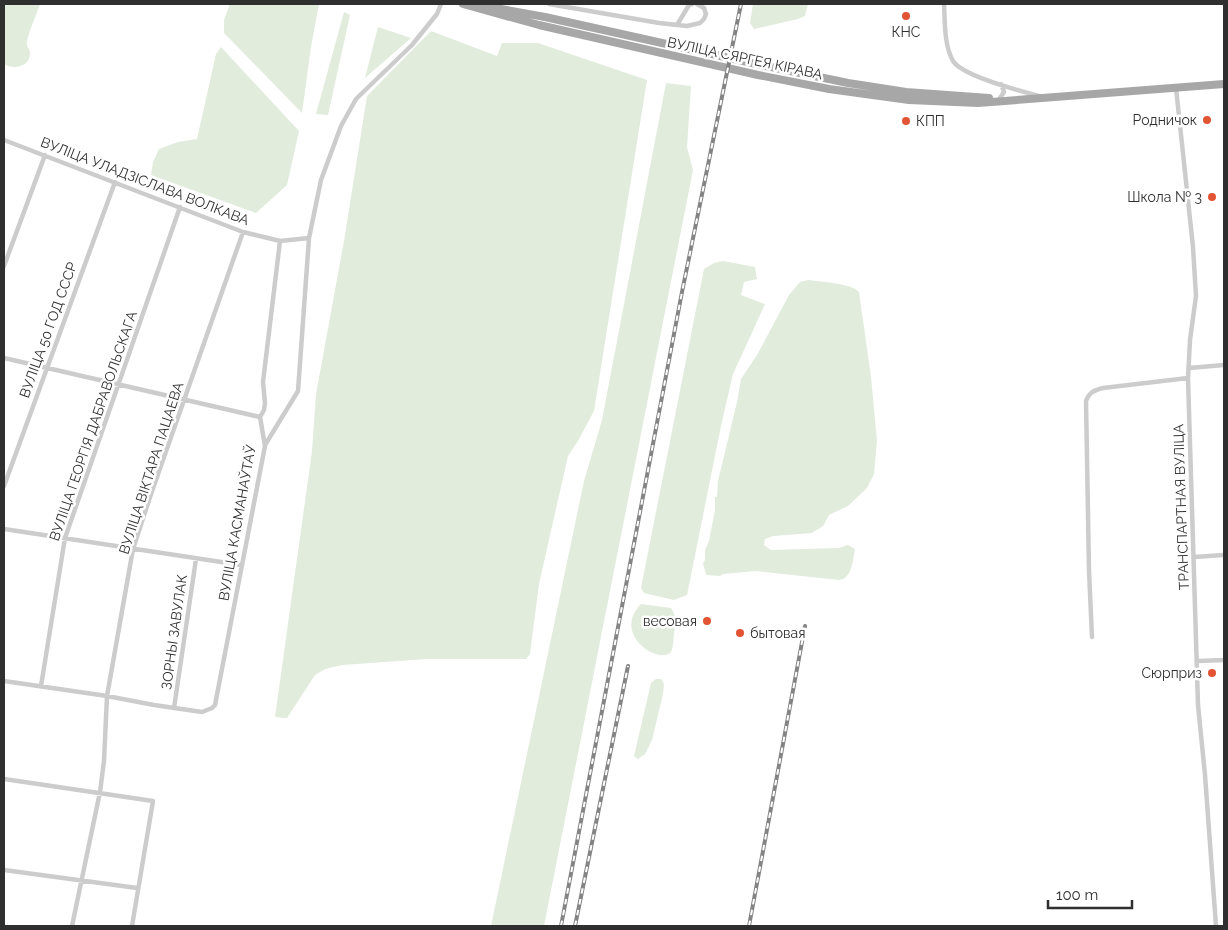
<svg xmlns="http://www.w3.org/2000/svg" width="1228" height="930" font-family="Raleway,sans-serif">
  <rect width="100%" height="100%" fill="#fff"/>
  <path fill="#e1ecdd" d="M4,4H40C36,16 30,28 27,41C26,46 29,48 30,52C31,67 13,70 4,64Z
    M230,4H319L311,47L302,113L224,33V20Z
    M753,4H808L805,16L798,19L754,29L750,23Z
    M344,12L350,15L328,115L316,114Z
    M378,27L411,38L365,78Z
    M431,31L497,56L502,43H538L647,80L594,411L578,441L568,456L539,584L530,654L526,659H427L342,665L325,669L315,675L287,718L275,717L312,451L316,394L344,241L367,96Z
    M221,47L299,131L287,185L256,213L151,175L153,162L159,149L178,142L197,139L216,54Z
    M666,83L691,86L687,147L693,170L544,926H491L584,481L602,420Z
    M723,261L755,267L757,279L744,282L741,295L765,304L733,374L721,426L687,595L674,600L644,593L641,588L704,269L714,263Z
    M808,280C821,282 851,283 859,292L871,377L877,441L874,474L867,488L848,506L829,515L823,526L812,533L773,536L765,539L764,545L771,550L839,548L848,545L855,549C853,560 852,579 839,580L756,571L723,574L720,576L706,575L703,563L705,560V550L709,541L715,510V497H717L718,481L737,402L741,379L757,355L789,295L800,282Z
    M641,604L671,608C677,617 676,624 674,634C673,639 674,649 670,653C656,664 612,633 641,604Z
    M656,679H661L664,684L663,694L652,740L645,754L638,759L634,756L651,683Z"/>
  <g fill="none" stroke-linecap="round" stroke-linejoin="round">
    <path stroke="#ccc" stroke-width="4.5" d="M549,4L659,23L687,26L700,23L704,19L706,14L704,8L697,4
      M944,4C945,22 944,45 953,61C962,76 1020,91 1039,96
      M677,25L689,5L692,4
      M1176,88L1193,247L1196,296L1190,340L1188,378L1198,705L1205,775L1216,926
      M1000,98L1004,92L1001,84
      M4,140L243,232L280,241L309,238
      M4,266L45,155
      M4,358L260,417
      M1189,368L1224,365
      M265,445L298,391L309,238L321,180L341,126L356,99L412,45L437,14L441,4
      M4,486L115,182
      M4,529L241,565
      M1194,557L1224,555
      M1092,637L1089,571L1086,401C1089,392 1095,390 1103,388L1188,378
      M1198,661L1224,660
      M4,681L107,696L154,705L202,712L212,708L215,705L265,446L260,417L264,410L265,403L263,382L280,241
      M41,686L65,538L180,207
      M174,708L196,559
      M4,779L153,801L132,926
      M4,870L137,888
      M72,926L100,792L104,761L107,696L133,549L150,497L243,232"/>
    <path stroke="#a7a7a7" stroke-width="8" d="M463,4L539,25L758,75L829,89L909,100L978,103L1224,84
      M485,6L545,17L761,65L848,83L906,92L989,98"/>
    <defs>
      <path id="rail" d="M561,926L682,292L741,4
        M575,926L628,666
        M749,926L805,626"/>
    </defs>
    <use href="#rail" stroke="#848484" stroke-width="4"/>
    <use href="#rail" stroke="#fff" stroke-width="2" stroke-dasharray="5.5" stroke-linecap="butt"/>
  </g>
  <g fill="#e25434" stroke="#fff" stroke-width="2">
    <circle cx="906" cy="16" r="5"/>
    <circle cx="1207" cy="120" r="5"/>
    <circle cx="906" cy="121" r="5"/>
    <circle cx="1212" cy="197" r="5"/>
    <circle cx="707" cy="621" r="5"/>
    <circle cx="740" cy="633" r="5"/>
    <circle cx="1212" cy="673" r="5"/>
  </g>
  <g text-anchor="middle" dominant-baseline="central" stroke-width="5" stroke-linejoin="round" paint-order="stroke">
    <g font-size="14" fill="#2f2f2f" stroke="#fff" text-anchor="end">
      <text x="906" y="32" text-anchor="middle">КНС</text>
      <text x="1197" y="120">Родничок</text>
      <text x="916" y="121" text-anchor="start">КПП</text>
      <text x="1202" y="197">Школа № 3</text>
      <text x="697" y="621">весовая</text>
      <text x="750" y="633" text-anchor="start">бытовая</text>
      <text x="1202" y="673">Сюрприз</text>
    </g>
    <g font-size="14" fill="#2f2f2f" stroke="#fff">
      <text transform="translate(745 58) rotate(12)">ВУЛІЦА СЯРГЕЯ КІРАВА</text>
      <text transform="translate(145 181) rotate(21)">ВУЛІЦА УЛАДЗІСЛАВА ВОЛКАВА</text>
      <text transform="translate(48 330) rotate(-70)">ВУЛІЦА 50 ГОД СССР</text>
      <text transform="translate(93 426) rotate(-71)">ВУЛІЦА ГЕОРГІЯ ДАБРАВОЛЬСКАГА</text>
      <text transform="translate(151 468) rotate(-72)">ВУЛІЦА ВІКТАРА ПАЦАЕВА</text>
      <text transform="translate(1181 507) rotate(-92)">ТРАНСПАРТНАЯ ВУЛІЦА</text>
      <text transform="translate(237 523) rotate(-80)">ВУЛІЦА КАСМАНАЎТАЎ</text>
      <text transform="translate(174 632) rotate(-82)">ЗОРНЫ ЗАВУЛАК</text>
    </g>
  </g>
  <rect width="1228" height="930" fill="none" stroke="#2f2f2f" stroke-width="10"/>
  <path d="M1048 900v8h84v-8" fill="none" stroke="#2f2f2f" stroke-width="2.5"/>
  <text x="1056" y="900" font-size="15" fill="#2f2f2f" stroke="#ffffff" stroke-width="4" paint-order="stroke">100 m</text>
</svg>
